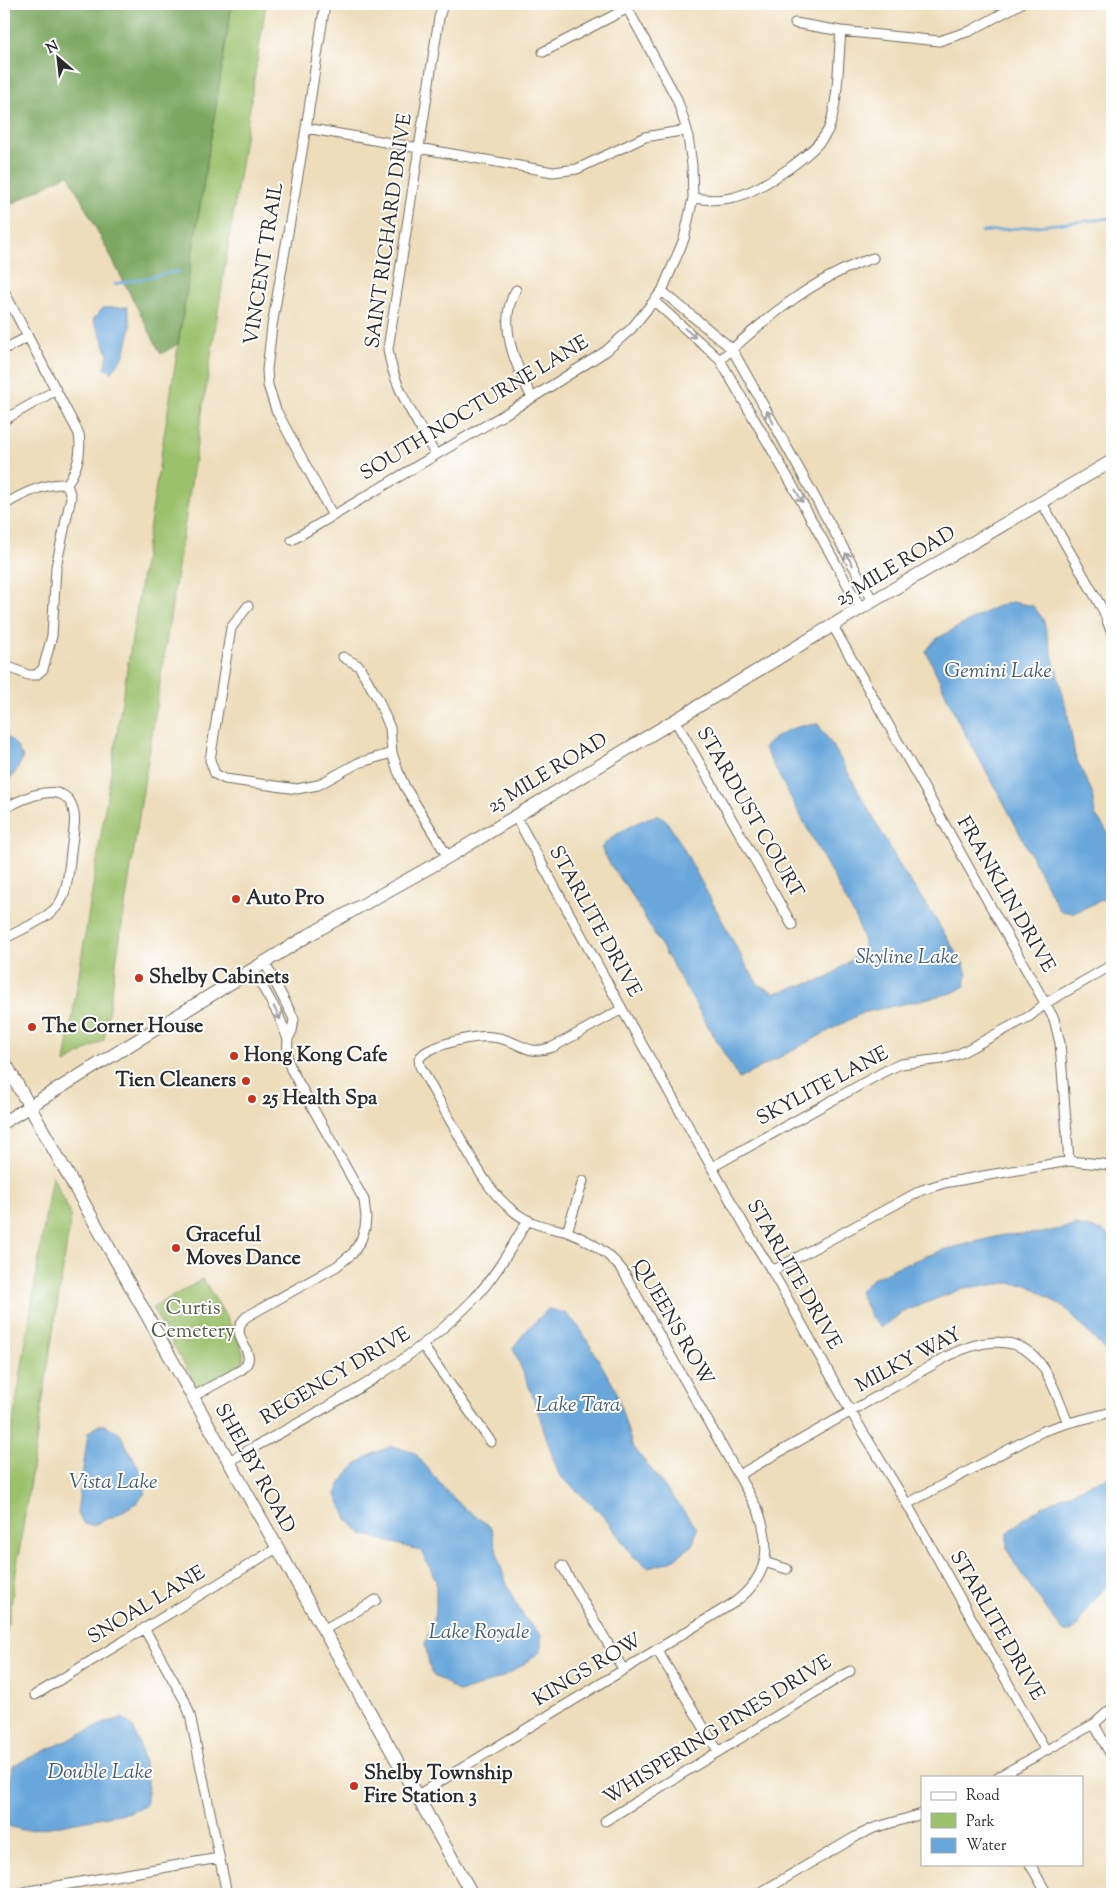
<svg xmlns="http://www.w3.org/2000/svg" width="1116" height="1898" font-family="'Sorts Mill Goudy',serif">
  <rect width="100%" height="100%" fill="#fff"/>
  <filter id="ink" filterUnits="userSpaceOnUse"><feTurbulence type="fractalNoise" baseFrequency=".02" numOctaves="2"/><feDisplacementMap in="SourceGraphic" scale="10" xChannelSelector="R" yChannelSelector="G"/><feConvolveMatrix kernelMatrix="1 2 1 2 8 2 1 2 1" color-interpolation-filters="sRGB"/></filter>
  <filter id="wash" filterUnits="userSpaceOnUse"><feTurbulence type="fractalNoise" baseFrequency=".0096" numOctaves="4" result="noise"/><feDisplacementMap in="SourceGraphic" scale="20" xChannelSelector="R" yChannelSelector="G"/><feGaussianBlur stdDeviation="1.12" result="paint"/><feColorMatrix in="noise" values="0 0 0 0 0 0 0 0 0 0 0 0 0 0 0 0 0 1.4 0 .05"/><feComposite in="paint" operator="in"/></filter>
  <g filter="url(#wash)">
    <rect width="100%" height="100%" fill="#edb"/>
    <path fill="#9bc16c" stroke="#63764c" d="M232,4H266L104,1040L65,1063Z
      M52,1175L71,1216L4,1650V1480Z
      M203,1279C215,1299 237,1332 243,1353C244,1357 243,1360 241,1364L206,1383L198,1385L195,1383L152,1308Z"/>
    <path fill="#7ca760" stroke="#546946" d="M4,4H232L178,344L161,354L68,174L4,208Z"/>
    <path fill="#69a7db" stroke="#4a6983" d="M127,307L131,326L124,355L112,372L104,368L108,355L101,335L93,320L103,308Z
      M1012,602L1033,606L1043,619L1068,715L1075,756L1092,792L1095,815L1112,838V895L1074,913L1060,911L1004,803L958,721L926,651L936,639L995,607Z
      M818,724L836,751L903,871L931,912L964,965L967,975L965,986L952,993L862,1013L739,1079L630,892L611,866L601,848C612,834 643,818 659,815L665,819L680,842L747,967L759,985L775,993L828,978L864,949V941L855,917L764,748C781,730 794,726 818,724Z
      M4,735H6L16,745L23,758L13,776L4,781Z
      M1076,1225L1103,1231L1112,1239V1358L1066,1309L1045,1295L1028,1285L1008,1283L964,1288L903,1312L881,1328L871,1317L859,1292L871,1280L897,1267L943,1250L1003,1235L1043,1233Z
      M548,1309L566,1313L580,1328L615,1388L632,1445L697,1528L693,1545L670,1562L649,1568L633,1556L601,1513L559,1475L532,1394L513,1348L526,1331Z
      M99,1425H106L120,1434L145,1480V1493L138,1502L115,1516L93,1525L84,1524L77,1513L88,1433Z
      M393,1446L415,1453L448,1493L466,1509L492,1528C496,1556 508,1595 525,1618C530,1624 536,1630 541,1635V1651C518,1671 489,1686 459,1692L431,1673L425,1644L436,1611V1580L421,1551L362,1534L347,1519L336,1495C344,1468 368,1454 393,1446Z
      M1112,1475V1580L1089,1606L1077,1626L1070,1632H1064L1056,1622L1018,1569L1007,1549V1534C1035,1504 1076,1491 1112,1475Z
      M124,1718L134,1729L142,1753L148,1787L145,1806L129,1812L50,1827L22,1830L8,1826C6,1803 5,1787 14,1765L107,1722Z"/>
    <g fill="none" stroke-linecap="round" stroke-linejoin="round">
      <path stroke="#69a7db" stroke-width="2.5" d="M982,232L1112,218
        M115,284L180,271"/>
    </g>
  </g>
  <g filter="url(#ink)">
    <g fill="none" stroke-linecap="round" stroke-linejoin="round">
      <defs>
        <path id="street" d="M325,4L306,128L272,326L267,370L268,385L276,410L333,516
          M795,23L841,31L939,41L970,31L1020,4
          M543,52L628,8
          M306,128L553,172L577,169L645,137L687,130
          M693,198C708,200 720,201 735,197C760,191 823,150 830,125C839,96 838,61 841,31
          M516,290C496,323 516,366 532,398
          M4,291L79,434C82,453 78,468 67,484
          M662,291L732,349L873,601
          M654,301L720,360L790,481L861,609
          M4,349L28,337
          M720,360C765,319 814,277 873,258
          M4,420L56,390
          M435,454C417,421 393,387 388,349L439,18L443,4
          M1042,503L1103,610L1112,634
          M4,505C23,493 44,483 67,484
          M292,540L532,398L606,351L631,329L662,291L684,239L693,198L692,165L687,130L677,99L625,4
          M248,606L231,628L210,760L215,774L225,779L297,789L318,785L358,763L392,753
          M833,626L1054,1019L1060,1043L1069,1161
          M343,657L359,666L378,699L390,728L392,753L398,771L405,787L448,857
          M4,665L28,675H36L43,669L52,636L56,567L71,497L67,484
          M675,720L792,925
          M4,809C23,798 68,776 74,813C76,825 72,840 71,852C69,867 68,891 59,904C47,920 21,929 4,939
          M515,815L622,1009L754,1242L772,1271L851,1412L907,1504L1045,1749
          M253,970L278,1014L288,1039L292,1031L294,1019L265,963
          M712,1167L887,1070L901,1064L942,1059L959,1054L1030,1016L1046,1003L1112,965
          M567,1232L583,1181
          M772,1271L922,1190L944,1183L1069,1161L1112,1165
          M423,1346L491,1442
          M194,1396L241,1370C264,1353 224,1338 246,1317L337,1266L353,1253L361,1240L365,1228L366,1217L364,1200L291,1069L287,1057L288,1039
          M229,1461C314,1414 403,1371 472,1301C495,1277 511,1248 528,1220
          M739,1475L948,1356C979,1340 1019,1332 1042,1366C1054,1383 1060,1404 1068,1423
          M907,1504L1043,1431L1068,1423L1112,1412
          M764,1562L787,1569
          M562,1566L623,1669
          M144,1628L185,1701L190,1715L227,1894
          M323,1630L376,1600
          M657,1650L718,1751
          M35,1695L277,1548
          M1094,1724L1112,1757
          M998,1777L1094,1724L1112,1708
          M416,1796L735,1602C769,1576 772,1548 758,1510L623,1271C609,1253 589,1240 567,1232C554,1228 540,1227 527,1220C492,1201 476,1166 457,1132C444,1110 432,1088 420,1066L419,1059C425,1050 435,1048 445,1044C464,1038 486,1033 506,1040C528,1047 528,1055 553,1047L622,1009
          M605,1821L850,1671
          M1030,1864L1047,1894
          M23,1892L219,1858
          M758,1894L857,1836L874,1828L922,1814"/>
        <path id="secondary" d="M4,1061L472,1894
          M4,1122L309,935L448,857L873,601L1112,461"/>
      </defs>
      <use href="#street" stroke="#6f695d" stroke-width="11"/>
      <use href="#secondary" stroke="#6f695d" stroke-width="14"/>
      <use href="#street" stroke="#fff" stroke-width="9"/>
      <use href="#secondary" stroke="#fff" stroke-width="12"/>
    </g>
    <defs><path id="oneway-shaft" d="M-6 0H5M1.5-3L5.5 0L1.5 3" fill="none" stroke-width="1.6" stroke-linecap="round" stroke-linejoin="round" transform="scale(1.25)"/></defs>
    <g stroke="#a0a0a0">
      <use href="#oneway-shaft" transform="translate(690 333) rotate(41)"/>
      <use href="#oneway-shaft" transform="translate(770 417) rotate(-119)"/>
      <use href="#oneway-shaft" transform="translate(799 496) rotate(61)"/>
      <use href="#oneway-shaft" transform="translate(849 559) rotate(-120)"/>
      <use href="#oneway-shaft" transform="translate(277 1013) rotate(63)"/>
    </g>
  </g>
  <g fill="#c8321e" stroke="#fff" stroke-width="2">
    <circle cx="236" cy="899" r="5"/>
    <circle cx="139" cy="978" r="5"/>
    <circle cx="32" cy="1027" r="5"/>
    <circle cx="234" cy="1056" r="5"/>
    <circle cx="246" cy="1081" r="5"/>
    <circle cx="252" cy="1099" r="5"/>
    <circle cx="176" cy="1248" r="5"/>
    <circle cx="354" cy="1786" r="5"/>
  </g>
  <g text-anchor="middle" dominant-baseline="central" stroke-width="4" stroke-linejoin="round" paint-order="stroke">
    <g font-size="20" fill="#2b2b2b" stroke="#fff">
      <text transform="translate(390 231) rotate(-82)">SAINT RICHARD DRIVE</text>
      <text transform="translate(265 264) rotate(-81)">VINCENT TRAIL</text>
      <text transform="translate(475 409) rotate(-31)">SOUTH NOCTURNE LANE</text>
      <text transform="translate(896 567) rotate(-31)">25 MILE ROAD</text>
      <text transform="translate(548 774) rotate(-31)">25 MILE ROAD</text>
      <text transform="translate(749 813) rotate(60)">STARDUST COURT</text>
      <text transform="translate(1005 895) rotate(60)">FRANKLIN DRIVE</text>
      <text transform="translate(594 922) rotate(61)">STARLITE DRIVE</text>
      <text transform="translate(823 1087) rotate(-28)">SKYLITE LANE</text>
      <text transform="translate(793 1275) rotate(60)">STARLITE DRIVE</text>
      <text transform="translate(672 1323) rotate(60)">QUEENS ROW</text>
      <text transform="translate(909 1361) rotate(-28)">MILKY WAY</text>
      <text transform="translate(336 1377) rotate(-31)">REGENCY DRIVE</text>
      <text transform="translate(254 1469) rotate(61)">SHELBY ROAD</text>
      <text transform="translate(147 1606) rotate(-31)">SNOAL LANE</text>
      <text transform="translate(996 1626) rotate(60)">STARLITE DRIVE</text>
      <text transform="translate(588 1671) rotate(-31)">KINGS ROW</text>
      <text transform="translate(718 1731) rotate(-32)">WHISPERING PINES DRIVE</text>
    </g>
    <g font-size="20" font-weight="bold" fill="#2b2b2b" stroke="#fff" text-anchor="start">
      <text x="246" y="899">Auto Pro</text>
      <text x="149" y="978">Shelby Cabinets</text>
      <text x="42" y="1027">The Corner House</text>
      <text x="244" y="1056">Hong Kong Cafe</text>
      <text x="236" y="1081" text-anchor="end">Tien Cleaners</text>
      <text x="262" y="1099">25 Health Spa</text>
      <text x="186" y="1236">Graceful<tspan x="186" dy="23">Moves Dance</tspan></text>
      <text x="364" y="1774">Shelby Township<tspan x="364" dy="23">Fire Station 3</tspan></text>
    </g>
    <g font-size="20" fill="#526042" stroke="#fff">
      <text x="193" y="1309">Curtis<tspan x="193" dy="23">Cemetery</tspan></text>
    </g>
    <g font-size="21" font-style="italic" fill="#445d71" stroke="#fff">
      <text x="998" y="672">Gemini Lake</text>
      <text x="907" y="958">Skyline Lake</text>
      <text x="578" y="1406">Lake Tara</text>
      <text x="113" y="1483">Vista Lake</text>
      <text x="479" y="1633">Lake Royale</text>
      <text x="100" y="1773">Double Lake</text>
    </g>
  </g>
  <rect width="1116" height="1898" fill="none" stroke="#fff" stroke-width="20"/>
  <rect x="921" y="1776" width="162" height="90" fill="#ffffff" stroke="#aaaaaa"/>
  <rect x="931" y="1792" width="25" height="8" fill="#ffffff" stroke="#aaaaaa"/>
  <text x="966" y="1800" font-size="15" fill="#2b2b2b">Road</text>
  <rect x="931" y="1813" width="25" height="15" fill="#9bc16c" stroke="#aaaaaa"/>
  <text x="966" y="1826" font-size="15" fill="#2b2b2b">Park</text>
  <rect x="931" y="1838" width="25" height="15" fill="#69a7db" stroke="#aaaaaa"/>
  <text x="966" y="1850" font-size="15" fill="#2b2b2b">Water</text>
  <g transform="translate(58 58) rotate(332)" stroke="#ffffff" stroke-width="4" paint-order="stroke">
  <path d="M0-4L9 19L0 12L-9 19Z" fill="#2b2b2b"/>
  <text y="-8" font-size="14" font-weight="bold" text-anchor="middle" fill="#2b2b2b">N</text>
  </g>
</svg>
